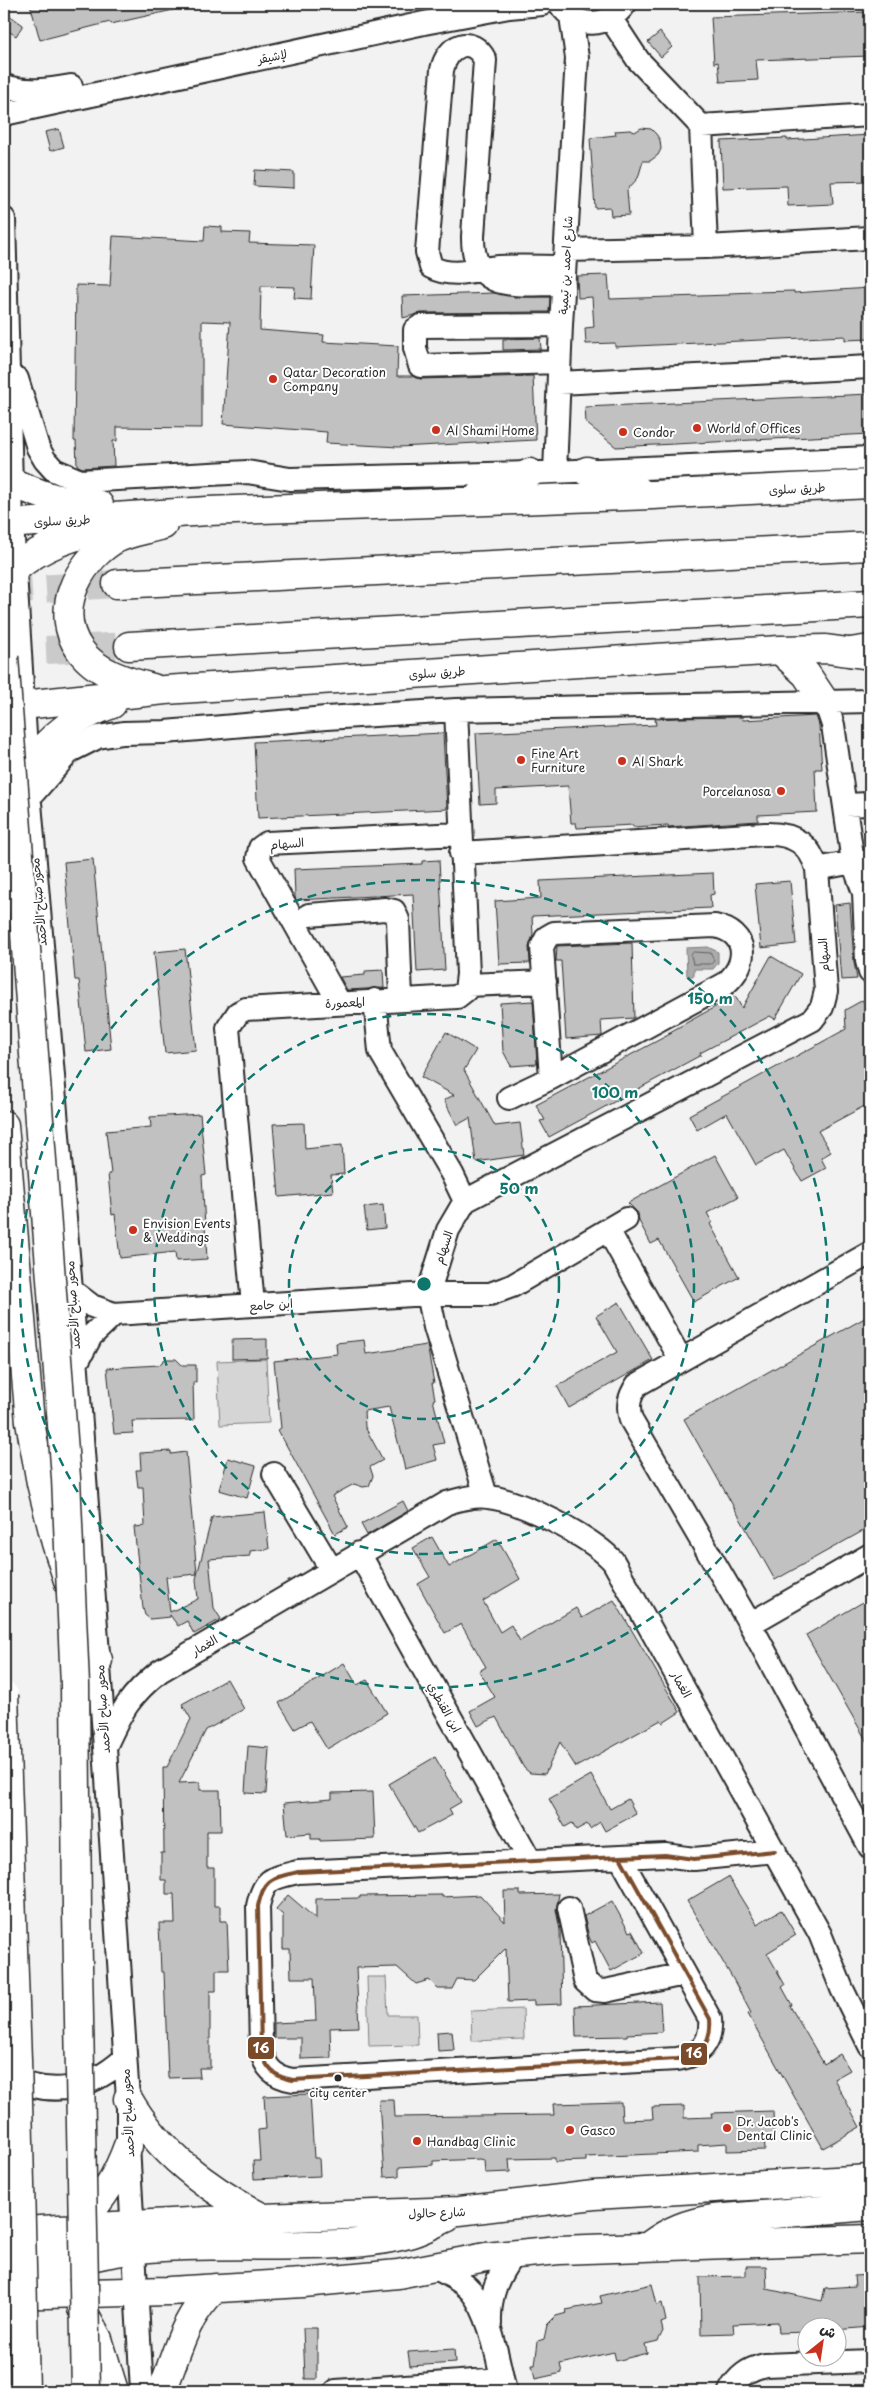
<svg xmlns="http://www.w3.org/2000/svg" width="874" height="2395" font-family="'Playpen Sans','Playpen Sans Arabic',sans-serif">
  <rect width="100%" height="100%" fill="#f2f2f2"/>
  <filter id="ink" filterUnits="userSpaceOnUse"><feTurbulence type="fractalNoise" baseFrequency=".02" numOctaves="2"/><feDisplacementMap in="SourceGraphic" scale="10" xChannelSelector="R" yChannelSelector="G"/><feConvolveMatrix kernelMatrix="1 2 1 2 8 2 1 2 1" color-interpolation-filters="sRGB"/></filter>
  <g filter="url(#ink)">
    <path fill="#d5d5d5" stroke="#808080" d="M266,1359L269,1423L220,1425L217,1361Z
      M367,1977H386L388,2015H417L418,2045L369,2046Z
      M523,2009L524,2039L472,2041L471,2011Z"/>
    <path fill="#ababab" stroke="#787878" d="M708,947L718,952V963L713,969H694V976H687L686,948Z"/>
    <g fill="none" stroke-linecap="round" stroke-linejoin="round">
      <path stroke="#5e5e5e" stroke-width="1" d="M694,952L711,953L714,961L711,964H693L691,955Z"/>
    </g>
    <path fill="#c1c1c1" stroke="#2b2b2b" d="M30,4H172L173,10L111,24L110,22L40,40Z
      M870,12V56L756,60L758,80L720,82L718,62L714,63L711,17Z
      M9,15L23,25L16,36L4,28V23Z
      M660,32L672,47L661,57L648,42Z
      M641,128L651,129L656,134L660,140L661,149L658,155L650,161H643L638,178L627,190L629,215L611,216L610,207L595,208L590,138L616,135L615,131L630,130L635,132Z
      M59,129L64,147L50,151L45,132Z
      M870,135V181L831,182L833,204L788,206L787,186L723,188L721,141L787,138V140Z
      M255,170L294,172V188L254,186Z
      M205,226L222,227V232L250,233L249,243L314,245L311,299L294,298L295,287L261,286L260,330L324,335L323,342L398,346L397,376H412L420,379L533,376L536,440L399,447L326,443L327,432L223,424L230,322L202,321V428L117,427V441H113L114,466L82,468L77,465L76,441H74L76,285L110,286L113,236L204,241Z
      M608,275L610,299L730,295V293L755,292L794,291V293L869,288L870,339L845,340V336L615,347V343L586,344L585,328L594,327L592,297L578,298L577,276Z
      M494,293L516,297H550L549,312L421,313L403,318L402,296Z
      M540,338L541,349L503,350V339Z
      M870,394V434L616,447L586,423L585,407Z
      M816,716L819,725L822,769H815L817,812L758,815V821L668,827V825L633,827V825L577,828L576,823H571L568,786L496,790V803L480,804L476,733L656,725L655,719L676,718L742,717L743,720Z
      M443,733L447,809L258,818L254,742Z
      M93,859L111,1049L86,1052L79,980H75L64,862Z
      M439,860L445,970L417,972L413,894L296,900L295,897L294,869L422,864V861Z
      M713,873L714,894L710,895L711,908L532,916L533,935L529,947L530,963L499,964L495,901L541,898L540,881Z
      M790,881L796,944L761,948L755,884Z
      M850,903L854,962L857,979L841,980L835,905Z
      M632,943L634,1018L601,1020L602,1036L566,1039L561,961H556L557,946Z
      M185,949L196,1050L165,1053L154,952Z
      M771,956L801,974L775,1019L770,1016L700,1053L701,1055L549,1137L540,1121L545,1120L536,1105L672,1033H668L735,996L742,1008Z
      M383,970L384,988L347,990L340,977L365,975V971Z
      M863,1000L870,1014V1103L818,1131L831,1152L821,1158L826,1168L802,1181L784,1150L756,1165L727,1113L697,1130L689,1115L846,1029L845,1010Z
      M533,1001L537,1064L511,1066L503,1051L500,1003Z
      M446,1032L476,1050L464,1070L495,1126L520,1123L524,1155L476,1162L470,1118L457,1125L444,1100L454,1095L421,1077Z
      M200,1114L206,1175L202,1176L207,1259L176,1261L175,1252L120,1258L115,1214L112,1215L108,1174H111L106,1131L151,1127L150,1117Z
      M304,1123L305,1149L342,1145L344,1174L331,1175L333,1192L279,1197L273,1124Z
      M715,1155L738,1197L707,1213L712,1222L710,1224L739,1277L694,1302L659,1240L651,1244L639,1221L638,1213L628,1203Z
      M383,1205L385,1228L367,1230L364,1207Z
      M619,1302L653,1360L569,1408L557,1386L617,1352L596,1316Z
      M870,1315V1527L775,1580L684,1419Z
      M267,1339V1358L232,1359V1340Z
      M364,1340L366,1354L427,1345L434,1383H432L435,1399L433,1400L444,1443L433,1445L437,1460L405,1469L389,1407L364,1411L365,1427L383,1460L370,1467L373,1476L369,1486L363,1487L354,1484L332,1496L348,1527L335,1534L278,1430L281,1428L274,1361L337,1354L336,1343Z
      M165,1359H176L182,1365H196V1382H193L194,1420L132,1421L133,1433L114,1434L107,1368L159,1365Z
      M171,1451V1454L186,1452L197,1574L166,1577L170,1612L198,1599L196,1579L212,1517L265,1512L269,1549L250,1551V1556L209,1559L214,1608L221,1619L194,1634L187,1621L178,1626L170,1615V1617L150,1619L145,1615L143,1608L134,1527L145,1526L143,1487H138L136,1470H141L140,1453Z
      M228,1458L256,1466L247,1498L219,1490Z
      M403,1501L408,1511L367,1535L361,1524Z
      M432,1537L449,1567L497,1539L520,1579L483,1601L500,1632L511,1625L520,1641L576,1608L582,1618L614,1600L680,1712L663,1723L661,1720L576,1767L560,1742L545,1774L530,1773L524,1768L496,1717L478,1726L470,1711L495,1697L479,1671L486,1667L461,1624L445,1633L418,1584L430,1577L413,1548Z
      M870,1598V1747L806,1635Z
      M344,1663L357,1685L367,1680L387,1713L327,1749L310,1721L295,1729L279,1703Z
      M227,1679L244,1709L206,1730L179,1783L200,1782V1790H220L221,1831H207V1868H214V1906H220V1921H227L229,1970H216V1991H210V2068H199L200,2077L168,2078L164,1972H161L159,1923H175L174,1894H166V1880H161V1853H164L163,1767H167L191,1719L182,1704Z
      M248,1746L269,1748L266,1794L245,1793Z
      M435,1757L461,1802L449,1809L452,1815L418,1833L389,1784Z
      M591,1775L610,1809L628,1799L636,1814L605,1831L600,1822L590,1829L587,1824L576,1830L572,1823L565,1827L549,1799Z
      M373,1792L375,1839L320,1841V1839H311V1833L287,1835L284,1803L332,1799V1793Z
      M728,1877L757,1924L781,1910L796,1935L767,1953L785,1985L782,1987L792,2005L790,2006L824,2064L840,2054L850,2070L834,2079L860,2127L823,2148L748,2014L751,2013L733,1979L687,1901Z
      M504,1891H520V1895L559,1894L556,1910L560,1930L562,2004L534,2005V2001L508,2002L506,1948L474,1980L457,1979L452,1989H438L429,1980L416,1984L397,1967L356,1968L359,2027L330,2028L331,2058L301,2059V2038H274V2023L316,2021L314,1978H291L290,1949H283V1915L276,1909L288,1895L316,1919V1899L360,1898V1896L442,1895V1897L480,1895L505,1922Z
      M612,1901L629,1932L632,1931L644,1953L611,1971L595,1941L592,1943L589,1937L584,1916Z
      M660,2002L662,2032L627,2034V2036L576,2037L575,2006Z
      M452,2031L454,2050L438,2051L437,2032Z
      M310,2094L314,2158H319L320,2176L254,2179L253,2161H260L258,2130L266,2129L264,2096Z
      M379,2100H394L395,2117L554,2115L553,2104L621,2102L622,2120L653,2119L652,2107L684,2106V2118L712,2117L711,2113L773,2111L774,2137L764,2138L765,2150L727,2151V2143L698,2145V2152L586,2157V2161L555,2162V2158L509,2159L510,2172L485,2173L484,2160L480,2159L433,2161V2165L399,2167V2176L384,2177Z
      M746,2266H766L767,2289L822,2301L825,2288L855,2286L854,2276L870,2275V2327L836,2330V2328H806V2332L779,2333L778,2322L733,2324L734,2333L701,2334L700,2277L746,2276Z
      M652,2284L657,2305L662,2303L666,2321L661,2323L663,2331L658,2341L645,2344L647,2353L616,2361L614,2352L560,2364L562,2373L535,2379L532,2365H535L538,2341L544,2339L547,2325L556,2316L567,2313L566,2310L602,2303L600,2296Z
      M303,2328H317V2379H305Z
      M454,2349L455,2363L410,2366L408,2352Z"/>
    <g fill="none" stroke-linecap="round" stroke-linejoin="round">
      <path stroke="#cacaca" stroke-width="28" stroke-dasharray="28 14" stroke-linecap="butt" d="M4,591L117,584
        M4,652L129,646"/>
      <defs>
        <path id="minor" d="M560,4C577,30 608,28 625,4
          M611,19L638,60L701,126L706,247
          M4,86C26,93 49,90 71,86
          M4,114L424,23L509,7L542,4
          M701,126L870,115
          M4,219L12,523L27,767L71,1290L105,1748L128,2099V2146L142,2391
          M566,250L706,247L870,238
          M564,284C521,283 472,296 473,236L485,60C472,34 447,45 442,70L427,252L431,267C454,279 475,269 499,267C520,266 543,267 564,267
          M559,362L420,366L415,348V330L421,326L561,325
          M17,379L38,448L45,460L54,470L80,481L247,472L290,479L530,473L870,458
          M559,383L870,367
          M555,472L561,325L577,58L571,16
          M826,704L833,725L853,862L864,893L867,961L870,972
          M29,798L70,751L98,737L123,733L165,732L326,718L456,710L870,701
          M845,805L870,804
          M461,853L765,834C792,833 810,843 817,869L826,991L822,1007L812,1020L465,1201
          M817,869L853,862H870
          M309,915L385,909L394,911L398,920L401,998
          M467,985L545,982
          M375,1000L380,1051L452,1174L465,1201L448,1230L428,1294L435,1327L486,1496
          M339,1002L258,858L260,848L267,843L460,834
          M509,1098L551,1078L725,984C749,964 749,933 715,926L554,933L547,937L542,947L551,1078
          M608,1230L681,1360
          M870,1253L637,1385C629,1397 627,1406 631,1420L750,1624L870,1847
          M71,1290L92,1306L114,1314L428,1294H490L512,1286L626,1219
          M253,1305L228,1028L238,1013L246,1009L457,997L466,990L468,974L456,710
          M76,1364L91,1336L114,1314
          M274,1474L331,1569
          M359,1553L531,1862
          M750,1624L870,1555
          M106,1745C122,1710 130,1695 160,1671L447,1503C460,1499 474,1495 488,1497C520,1500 591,1537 613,1561L820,1934L842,1989L870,2046
          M620,1857L710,2019C712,2043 700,2056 677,2059L293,2080C274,2077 265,2068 261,2049L258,1906C264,1878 272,1878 298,1872L620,1857L665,1855L694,1859L775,1851
          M569,1908L585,1981L595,1990L605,1991L684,1974
          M5,2075C49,2098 87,2092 124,2059
          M436,2268C448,2275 462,2280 471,2291C491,2314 498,2362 505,2391
          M490,2324C489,2296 497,2276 514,2254
          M336,2391L502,2379
          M730,2391C738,2376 748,2369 765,2365L870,2361"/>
        <path id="major" d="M587,471L639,491
          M11,482C40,495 67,504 99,505
          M479,496L530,473
          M4,524L208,511L652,495L870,484
          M4,578C31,552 61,538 98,531
          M780,650L806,674L826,704
          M153,688C128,682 96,673 80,650C53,612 77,564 112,541C126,532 147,530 163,525
          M4,707L165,690L780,650L826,649L870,655
          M27,767C52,735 73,718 112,704
          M4,1125L30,1422L41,1483L56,1543L75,1602L98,1660
          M128,2099C159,2153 208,2189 263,2218
          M4,2232L263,2218L459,2211L594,2195L870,2179
          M650,2245C670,2230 688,2223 713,2219L870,2206
          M4,2256L42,2273
          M8,2263C66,2248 108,2202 128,2146
          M4,2295L169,2291L303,2283L398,2274L486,2257L559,2250L870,2239
          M16,2298C91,2212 306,2266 412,2233C424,2229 435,2223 446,2218
          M82,2309L98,2339L114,2391
          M162,2391C179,2349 182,2321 215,2288"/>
        <path id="highway" d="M117,584L870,546
          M129,646L870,604
          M850,652L870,649"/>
      </defs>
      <use href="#minor" stroke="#2b2b2b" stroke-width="26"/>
      <use href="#major" stroke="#2b2b2b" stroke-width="31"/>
      <use href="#highway" stroke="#2b2b2b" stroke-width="31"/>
      <use href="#minor" stroke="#fff" stroke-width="22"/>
      <use href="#major" stroke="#fff" stroke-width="28"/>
      <use href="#highway" stroke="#fff" stroke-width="28"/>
      <defs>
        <path id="highway-bridge" d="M4,657L66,1478L75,1685L77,1912L86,2391
          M4,1695L17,2060L25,2391"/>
      </defs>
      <use href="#highway-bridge" stroke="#2b2b2b" stroke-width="31" stroke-linecap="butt"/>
      <use href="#highway-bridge" stroke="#fff" stroke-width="28"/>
      <defs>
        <path id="bus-1" d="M620,1857L710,2019C712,2043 700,2056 677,2059L293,2080C274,2077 265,2068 261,2049L258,1906C264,1878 272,1878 298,1872L620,1857L665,1855L694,1859L775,1851"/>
      </defs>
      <use href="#bus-1" stroke="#fff" stroke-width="8"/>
      <use href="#bus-1" stroke="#7a4b2a" stroke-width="4"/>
    </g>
  </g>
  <g fill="none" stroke="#0f766e" stroke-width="2.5" stroke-dasharray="9 6">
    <circle cx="424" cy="1284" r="135"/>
    <circle cx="424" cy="1284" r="270"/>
    <circle cx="424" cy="1284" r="404"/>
  </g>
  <g fill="#c8321e" stroke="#fff" stroke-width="2">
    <circle cx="273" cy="379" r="5"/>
    <circle cx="697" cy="428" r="5"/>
    <circle cx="436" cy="430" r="5"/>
    <circle cx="623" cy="432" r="5"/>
    <circle cx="521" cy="760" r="5"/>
    <circle cx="622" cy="761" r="5"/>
    <circle cx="781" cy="791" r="5"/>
    <circle cx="133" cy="1230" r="5"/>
    <circle cx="727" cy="2128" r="5"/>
    <circle cx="570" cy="2130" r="5"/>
    <circle cx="417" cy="2141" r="5"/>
  </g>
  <circle fill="#2b2b2b" stroke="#fff" stroke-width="2" cx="338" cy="2078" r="4.5"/>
  <g text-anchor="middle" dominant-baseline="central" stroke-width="4" stroke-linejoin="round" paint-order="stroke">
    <g font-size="11" fill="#2b2b2b" stroke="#fff">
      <text x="338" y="2092">city center</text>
    </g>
    <g font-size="12" fill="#2b2b2b" stroke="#fff">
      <text transform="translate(272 56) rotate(-12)">لإشيقر</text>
      <text transform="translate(565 265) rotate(-87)">شارع احمد بن تيمية</text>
      <text transform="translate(797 488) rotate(-3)">طريق سلوى</text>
      <text transform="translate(62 520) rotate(-3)">طريق سلوى</text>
      <text transform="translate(437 672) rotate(-4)">طريق سلوى</text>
      <text transform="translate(287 843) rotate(-5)">السهام</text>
      <text transform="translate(38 902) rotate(-95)">محور صباح الأحمد</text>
      <text transform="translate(823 955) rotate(-94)">السهام</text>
      <text transform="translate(345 1002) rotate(-3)">المعمورة</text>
      <text transform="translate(443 1247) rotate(-71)">السهام</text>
      <text transform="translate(271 1304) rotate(-4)">ابن جامع</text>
      <text transform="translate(72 1305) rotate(-94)">محور صباح الأحمد</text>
      <text transform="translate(204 1645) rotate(-31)">الغمار</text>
      <text transform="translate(682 1684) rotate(61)">الغمار</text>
      <text transform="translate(445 1707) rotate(61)">ابن القنطري</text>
      <text transform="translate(102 1709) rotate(-94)">محور صباح الأحمد</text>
      <text transform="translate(127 2113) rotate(-93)">محور صباح الأحمد</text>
      <text transform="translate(437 2212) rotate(-2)">شارع حالول</text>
    </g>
    <g font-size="12" fill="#2b2b2b" stroke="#fff" text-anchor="start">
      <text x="283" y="372">Qatar Decoration<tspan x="283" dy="14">Company</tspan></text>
      <text x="707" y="428">World of Offices</text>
      <text x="446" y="430">Al Shami Home</text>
      <text x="633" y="432">Condor</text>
      <text x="531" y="753">Fine Art<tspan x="531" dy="14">Furniture</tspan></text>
      <text x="632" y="761">Al Shark</text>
      <text x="771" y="791" text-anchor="end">Porcelanosa</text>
      <text x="143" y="1223">Envision Events<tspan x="143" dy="14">&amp; Weddings</tspan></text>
      <text x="737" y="2121">Dr. Jacob's<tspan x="737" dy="14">Dental Clinic</tspan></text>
      <text x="580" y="2130">Gasco</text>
      <text x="427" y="2141">Handbag Clinic</text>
    </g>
  </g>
  <circle cx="424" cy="1284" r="8" fill="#0f766e" stroke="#fff" stroke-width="2.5"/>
  <g font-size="15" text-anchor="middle" font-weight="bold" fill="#0f766e" stroke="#fff" stroke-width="4" stroke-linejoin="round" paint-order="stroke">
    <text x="710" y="1004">150 m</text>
    <text x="615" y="1098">100 m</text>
    <text x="519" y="1194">50 m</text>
  </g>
  <g stroke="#fff" stroke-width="2">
    <rect x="247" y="2036" width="28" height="24" rx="5" fill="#7a4b2a"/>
    <rect x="680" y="2042" width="28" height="24" rx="5" fill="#7a4b2a"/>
  </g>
  <g font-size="14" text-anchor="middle" font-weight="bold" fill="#fff">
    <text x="261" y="2053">16</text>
    <text x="694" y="2058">16</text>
  </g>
  <rect width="874" height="2395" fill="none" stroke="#fff" stroke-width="20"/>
  <rect x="10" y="10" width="854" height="2375" fill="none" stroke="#2b2b2b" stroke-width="2" filter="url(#ink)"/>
  <g transform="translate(822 2342) rotate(30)"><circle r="24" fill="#ffffff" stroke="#aaaaaa"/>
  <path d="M0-4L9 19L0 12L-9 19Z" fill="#c8321e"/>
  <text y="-8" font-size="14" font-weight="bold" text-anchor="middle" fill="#2b2b2b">ش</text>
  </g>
</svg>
